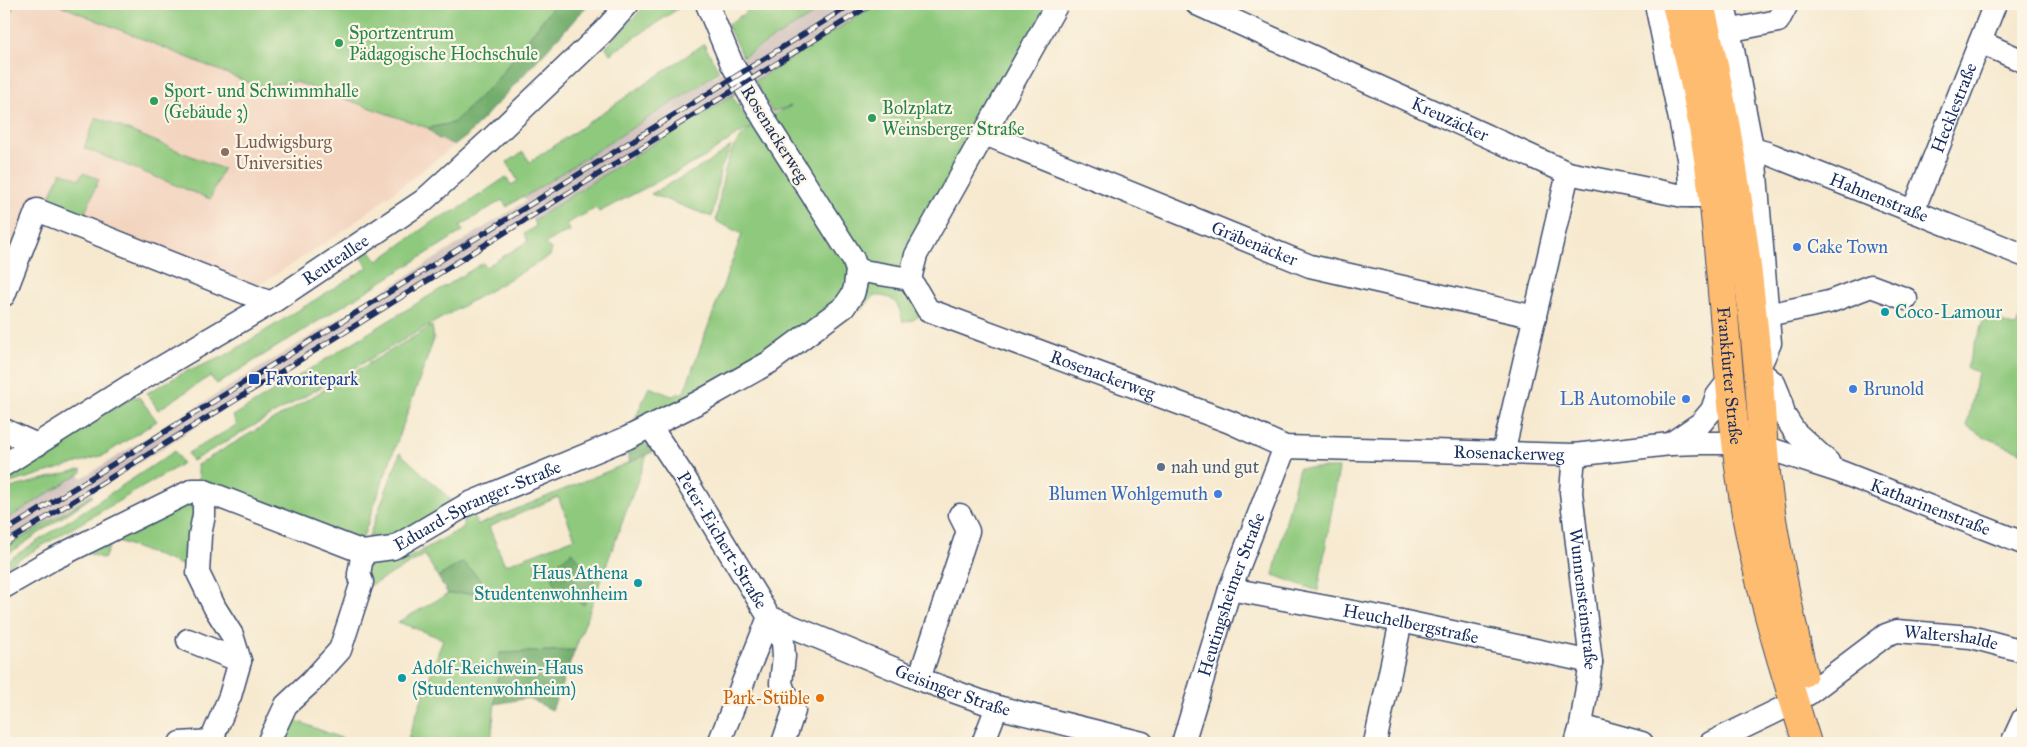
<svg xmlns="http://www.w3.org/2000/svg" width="2027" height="747" font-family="'IM FELL Great Primer',serif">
  <rect width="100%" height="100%" fill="#fcf5e5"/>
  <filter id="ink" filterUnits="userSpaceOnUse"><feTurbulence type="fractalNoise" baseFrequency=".02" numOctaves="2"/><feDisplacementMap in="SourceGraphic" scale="10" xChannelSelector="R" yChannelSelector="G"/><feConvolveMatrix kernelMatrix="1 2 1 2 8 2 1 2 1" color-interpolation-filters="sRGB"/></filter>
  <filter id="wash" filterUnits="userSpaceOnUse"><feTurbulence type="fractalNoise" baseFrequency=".0096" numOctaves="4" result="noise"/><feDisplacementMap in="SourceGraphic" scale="20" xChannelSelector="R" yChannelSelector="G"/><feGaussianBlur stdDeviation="1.12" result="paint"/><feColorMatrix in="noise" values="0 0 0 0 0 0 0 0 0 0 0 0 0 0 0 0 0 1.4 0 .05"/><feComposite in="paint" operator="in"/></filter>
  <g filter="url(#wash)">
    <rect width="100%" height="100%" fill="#f6e9cf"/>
    <path fill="#f3d4bf" d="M4,4H589L467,136L339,234L253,289L46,205L4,276Z"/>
    <path fill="#cfc0bb" d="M830,4H877L533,221L532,219L288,368L4,549V521L78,473L82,478L425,265L526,201L524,197L580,160Z"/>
    <path fill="#8ec97d" stroke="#547c6e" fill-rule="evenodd" d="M4,4H14L4,30Z
      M57,4H555L495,82L453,123L428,128L296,82L257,86Z
      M647,4H677L679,8L610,54L606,47Z
      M758,4H830L743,57L727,25Z
      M877,4H1057L916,255L928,310L913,320L903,322C899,303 894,295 873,296L862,310L853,295L844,307L627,438L649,387L672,396L684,392L742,234L716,221C720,199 723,160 737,142C749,126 773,115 791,106L772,112L755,81Z
      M704,44L719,71L698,86L524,197L523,196L507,207L502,200L460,226L463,231L217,384L210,376L158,410L147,393L185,372L223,357L368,267L355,248L363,242L378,261L436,219L459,209L506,177L511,185L518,181L507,162L523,152L530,162Z
      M736,93L732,96L752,127L732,138L705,157L599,212L596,208L566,224L570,231L555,237L545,244L552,250L550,256L192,461L188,453L237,425L233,416L483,263L486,267L528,241L524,234L536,226L533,221L592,182Z
      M96,117L223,169L210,199L84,148Z
      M731,146L720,171L712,217L651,194L708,163Z
      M61,172L79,179L83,173L99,179L82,220L46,205Z
      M2023,310V453L1985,437L1967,426L1978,372L1966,368L1985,316L2016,327Z
      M432,326L434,339L360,545L204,484L199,479L197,465Z
      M132,397H139L157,421L104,455L4,485V476Z
      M175,451L182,463L177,467L4,568V563Z
      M400,453L460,508L468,504L478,525L647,455L575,650L500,653L491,743H422L408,738L443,639L398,622L448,594L492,591L463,562L438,577L425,555L368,587L363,552ZM558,497L575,538L505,565L489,527ZM460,509L464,527L405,560L398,545Z
      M1299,468H1339L1318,591L1273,575Z
      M81,469L82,472L4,521V496L6,495L7,489Z
      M92,495L93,496L4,557V549Z
      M194,497L192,569L113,539L104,559L82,551Z
      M281,715L354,743H268Z"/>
    <path fill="#72ad6c" stroke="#466e65" d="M555,4H589L467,136L455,145L437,138L428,128L453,123L495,82Z
      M650,426L664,447L630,462L621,440Z
      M572,552L595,577L584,605L556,590L551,569Z
      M463,562L492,592L448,594L438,577Z
      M575,650L552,710L528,698L495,704L500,653Z"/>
  </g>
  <g filter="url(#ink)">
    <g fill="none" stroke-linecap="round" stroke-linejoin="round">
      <defs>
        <g id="minor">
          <path id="s1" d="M1197,4L1568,173L1683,196H1713"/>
          <path d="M1656,4L1688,158L1691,196"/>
          <path d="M1724,4L1755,163L1770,343L1758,370L1774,383L1779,395L1784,415L1795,432L1828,462"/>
          <path d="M1717,33L1778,21L1787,4"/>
          <path d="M1980,42L2023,61"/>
          <path id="s2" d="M985,134L1310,266L1535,317"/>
          <path id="s3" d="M1740,149H1752L1767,153L2023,255"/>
          <path id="s4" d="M1913,211L1995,4"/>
          <path id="s5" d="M857,270L910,279L928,310L1230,422L1285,447L1574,455L1670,444L1701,443H1725L1764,447L1838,471L2023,543"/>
          <path d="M910,279L916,255L1057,4"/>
          <path d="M4,295L37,210L271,303"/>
          <path d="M1767,315L1829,302L1871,286L1906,299"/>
          <path id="s6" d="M650,426L684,477L769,617L719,743"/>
          <path d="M4,430L37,445"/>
          <path d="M1670,444L1701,423L1712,410L1717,396L1730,379"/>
          <path d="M1503,453L1568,173"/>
          <path id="s7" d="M1574,455L1571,492L1591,662L1581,726L1576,743"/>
          <path id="s8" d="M4,465L128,387L271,303L423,201L490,140L603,32L628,4"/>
          <path d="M204,491V515L200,535L198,573L215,608L232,635L240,661L230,696L211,741"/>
          <path id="s9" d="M4,587L51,560L193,490H202L363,552L393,548L468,504L627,438L699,402L770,362L844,307L853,294L855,287L857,270L853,259L764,119L732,64L707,4"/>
          <path id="s10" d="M1230,589L1401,621L1591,662"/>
          <path id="s11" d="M769,617L919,679L997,707L1142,743"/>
          <path d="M769,617L783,642L784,656L781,683L784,692L792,701L794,711L783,743"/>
          <path d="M188,640L240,661"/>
          <path d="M919,679L968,531L960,515"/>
          <path id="s12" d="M1808,694L1886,635L1897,631L1971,637L2023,651"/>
          <path d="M1581,726L1642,743"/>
          <path d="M180,743L211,741L217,743"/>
          <path d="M268,743L286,705L311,682L340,650L362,582L359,574L363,552"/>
          <path d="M983,743L997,707"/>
          <path id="s13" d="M1183,743L1230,589L1285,447"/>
          <path d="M1375,743L1401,621"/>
          <path d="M1711,743L1781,709L1795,705"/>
          <path d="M2012,743L2023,719"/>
        </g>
        <g id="major">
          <path id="s14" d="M1676,4C1692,67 1706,132 1713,197C1725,305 1729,414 1747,520C1761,596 1784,670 1807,743"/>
          <path d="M1700,4C1729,124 1747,247 1758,370C1762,413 1763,456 1769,499C1777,557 1790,616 1803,673"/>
        </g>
      </defs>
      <use href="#minor" stroke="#3c4b6f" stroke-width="25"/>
      <use href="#major" stroke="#3c4b6f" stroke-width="30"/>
      <use href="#minor" stroke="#fff" stroke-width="22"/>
      <use href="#major" stroke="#febc70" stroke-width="28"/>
      <defs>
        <path id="rail" d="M4,532L852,4
          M4,544L872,4"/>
      </defs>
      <use href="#rail" stroke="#1b2f5e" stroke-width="5.5"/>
      <use href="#rail" stroke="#fcf5e5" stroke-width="4" stroke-dasharray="11" stroke-linecap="butt"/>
    </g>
  </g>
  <g fill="#2e9e5b" stroke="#fcf5e5" stroke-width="2">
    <circle cx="339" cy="43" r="5"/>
    <circle cx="154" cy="101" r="5"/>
    <circle cx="872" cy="118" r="5"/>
  </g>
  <circle fill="#8d6e63" stroke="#fcf5e5" stroke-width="2" cx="225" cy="152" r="5"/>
  <g fill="#3f7fe0" stroke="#fcf5e5" stroke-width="2">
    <circle cx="1797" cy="247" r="5"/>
    <circle cx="1853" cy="389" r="5"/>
    <circle cx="1686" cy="399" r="5"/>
    <circle cx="1218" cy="494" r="5"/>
  </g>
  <g fill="#0f9aa8" stroke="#fcf5e5" stroke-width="2">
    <circle cx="1885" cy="312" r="5"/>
    <circle cx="638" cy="583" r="5"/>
    <circle cx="402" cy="678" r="5"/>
  </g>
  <rect fill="#1a4fb4" stroke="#fcf5e5" stroke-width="2" x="248" y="373" width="12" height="12" rx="2.5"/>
  <circle fill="#5c6f8a" stroke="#fcf5e5" stroke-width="2" cx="1161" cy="467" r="5"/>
  <circle fill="#e8710a" stroke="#fcf5e5" stroke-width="2" cx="820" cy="698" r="5"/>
  <g text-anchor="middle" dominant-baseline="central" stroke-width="4.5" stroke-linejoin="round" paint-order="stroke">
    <g font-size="18" fill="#27864d" stroke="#fcf5e5" text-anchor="start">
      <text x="349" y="33">Sportzentrum<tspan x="349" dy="21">Pädagogische Hochschule</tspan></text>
      <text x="164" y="91">Sport- und Schwimmhalle<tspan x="164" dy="21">(Gebäude 3)</tspan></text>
      <text x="882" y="108">Bolzplatz<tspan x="882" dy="21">Weinsberger Straße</tspan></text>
    </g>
    <g font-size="18" fill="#1b2f5e" stroke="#fcf5e5">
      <text stroke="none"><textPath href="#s4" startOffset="111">Hecklestraße</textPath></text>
      <text stroke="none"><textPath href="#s1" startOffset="278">Kreuzäcker</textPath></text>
      <text transform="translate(775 134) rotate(58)">Rosenackerweg</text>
      <text stroke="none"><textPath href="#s3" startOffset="148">Hahnenstraße</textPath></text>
      <text stroke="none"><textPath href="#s2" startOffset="291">Gräbenäcker</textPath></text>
      <text stroke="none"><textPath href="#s8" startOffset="390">Reuteallee</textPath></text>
      <text stroke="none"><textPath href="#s5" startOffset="276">Rosenackerweg</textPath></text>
      <text stroke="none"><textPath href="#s14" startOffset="376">Frankfurter Straße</textPath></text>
      <text stroke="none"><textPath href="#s5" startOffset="696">Rosenackerweg</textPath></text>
      <text stroke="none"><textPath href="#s9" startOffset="519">Eduard-Spranger-Straße</textPath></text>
      <text stroke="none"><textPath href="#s5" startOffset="1129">Katharinenstraße</textPath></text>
      <text stroke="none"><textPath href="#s6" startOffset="135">Peter-Eichert-Straße</textPath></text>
      <text stroke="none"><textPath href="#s13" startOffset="156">Heutingsheimer Straße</textPath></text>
      <text stroke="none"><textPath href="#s7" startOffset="145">Wunnensteinstraße</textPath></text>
      <text stroke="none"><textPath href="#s10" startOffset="184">Heuchelbergstraße</textPath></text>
      <text stroke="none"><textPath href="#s12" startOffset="164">Waltershalde</textPath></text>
      <text stroke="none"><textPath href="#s11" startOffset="198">Geisinger Straße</textPath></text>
    </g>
    <g font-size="18" fill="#785e54" stroke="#fcf5e5" text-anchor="start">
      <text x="235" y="142">Ludwigsburg<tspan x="235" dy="21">Universities</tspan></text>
    </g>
    <g font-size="18" fill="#366cbe" stroke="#fcf5e5" text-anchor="start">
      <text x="1807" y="247">Cake Town</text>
      <text x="1863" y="389">Brunold</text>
      <text x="1676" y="399" text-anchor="end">LB Automobile</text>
      <text x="1208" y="494" text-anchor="end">Blumen Wohlgemuth</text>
    </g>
    <g font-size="18" fill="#0d838f" stroke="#fcf5e5" text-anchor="start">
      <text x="1895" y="312">Coco-Lamour</text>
      <text x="628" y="573" text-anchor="end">Haus Athena<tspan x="628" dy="21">Studentenwohnheim</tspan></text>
      <text x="412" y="668">Adolf-Reichwein-Haus<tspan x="412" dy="21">(Studentenwohnheim)</tspan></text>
    </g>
    <g font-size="18" fill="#164399" stroke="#fcf5e5" text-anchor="start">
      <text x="265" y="379">Favoritepark</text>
    </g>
    <g font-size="18" fill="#4e5e75" stroke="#fcf5e5" text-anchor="start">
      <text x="1171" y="467">nah und gut</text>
    </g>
    <g font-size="18" fill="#c56008" stroke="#fcf5e5" text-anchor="end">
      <text x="810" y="698">Park-Stüble</text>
    </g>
  </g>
  <rect width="2027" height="747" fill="none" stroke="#fcf5e5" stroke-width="20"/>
</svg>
